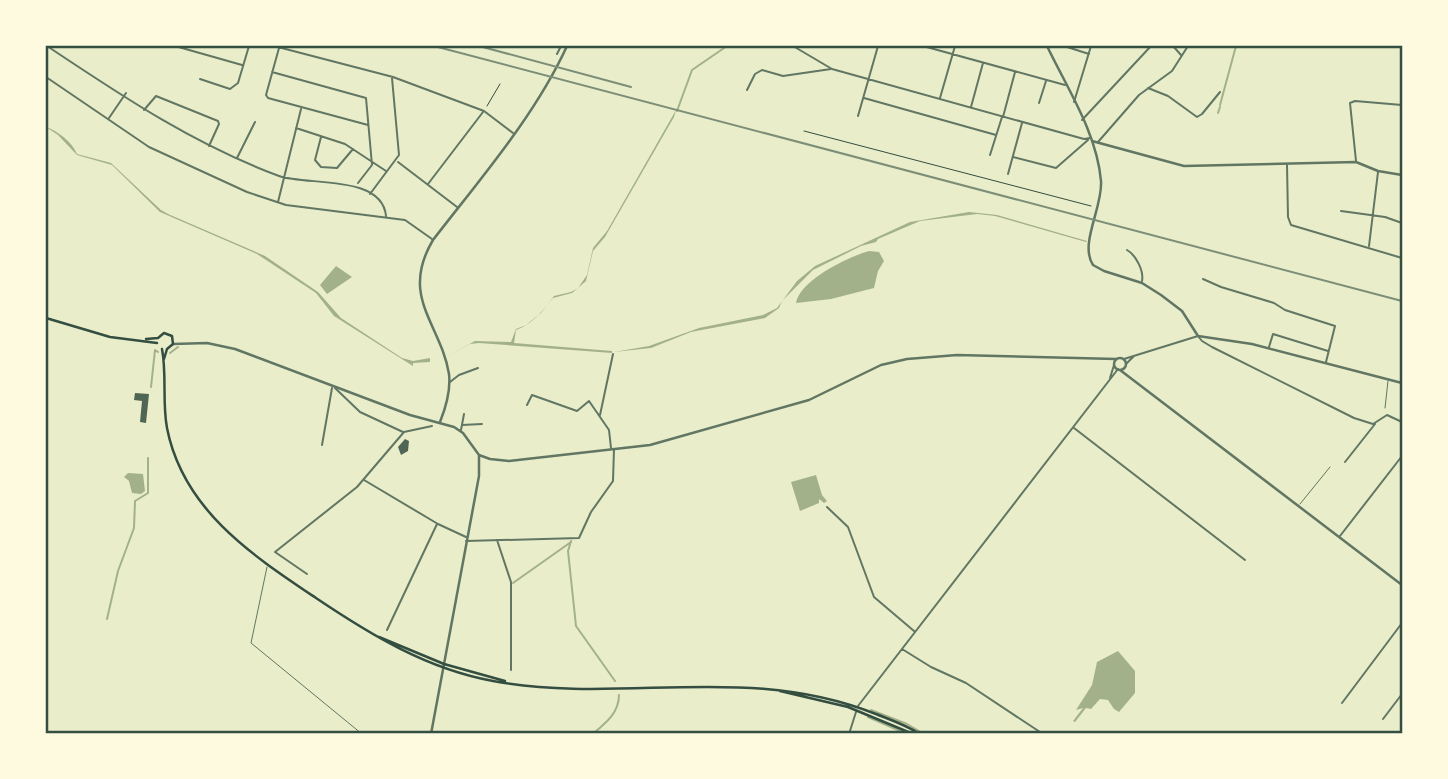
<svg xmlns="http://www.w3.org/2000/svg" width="1448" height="779" font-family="'Zilla Slab',serif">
  <rect width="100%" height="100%" fill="#e9edc9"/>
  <path fill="#a3b18a" d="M676,110L674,117L605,237L593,251L586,281L572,293L553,298C541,312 534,323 516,330L514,343L612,351V353L479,343L470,344L446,357L475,341L511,342L516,329L526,325L541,313L554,296L571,292L578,288L587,275L593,248L607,231Z
    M46,127C58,131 72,142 77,154L111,163L161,210L168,214L265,256L318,292L341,318L402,358L413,361L430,358V362L413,363V366L334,316L316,293L257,254L160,212L112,165L77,155L58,135Z
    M969,212L997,215L1087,241L1086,242L995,216L977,214L920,221L878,239L876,242L861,246L813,270L782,301L779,308L765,318L691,332L651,348L614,352L649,346L699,328L763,315L777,308L797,281L815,266L910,222Z
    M869,251L879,252L884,261L878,271L874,288L831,299L796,303C800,280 848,257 869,251Z
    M336,266L352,277L327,294L320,285Z
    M128,473L143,474L145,491L141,494L132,493L129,481L124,477Z
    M816,475L822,495L827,501L824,503L819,499V503L800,511L791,482Z
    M1118,651L1135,671V693L1119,712L1114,709L1108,700L1100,699L1091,709L1086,708L1075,722L1073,721L1083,708L1076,710L1092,685L1097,662Z"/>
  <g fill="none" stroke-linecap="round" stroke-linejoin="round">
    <path stroke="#a3b18a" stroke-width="2" d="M1220,105L1236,46
      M677,111L692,70L727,46
      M1218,113L1220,107
      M170,353L178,347
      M151,387L155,350L158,352
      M571,541L568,551L576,626L615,681
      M513,583L571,542
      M107,619L118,571L134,528L135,501L148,493V458
      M871,710L907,724L924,734
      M868,717L907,734
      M595,732C607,722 619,712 619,695"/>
  </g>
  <path fill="#4f6655" d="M135,393L149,394L146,423L140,422L142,401L134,400Z
    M405,439L409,441L408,451L401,455L398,447Z"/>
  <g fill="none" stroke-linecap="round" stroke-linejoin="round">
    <path stroke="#344e41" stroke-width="1" d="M487,106L500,84
      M804,131L1091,206"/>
    <path stroke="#617663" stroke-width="1" d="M1385,408L1388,381
      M1300,504L1330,467
      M267,567L251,643L362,734"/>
    <path stroke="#617663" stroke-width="2" d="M47,46C122,96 193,144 279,176C307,186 382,174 386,216
      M175,46L242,65
      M274,46L393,77L484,111L513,133
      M793,46L832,69L1084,139L1090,138
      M923,46L1065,85
      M1064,46L1089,54
      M1173,46L1181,55
      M279,48L266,95L268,98L368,125
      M557,54L561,46
      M272,72L366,98L372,165L358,183
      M46,77L149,147L247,192L286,205L405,220L432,239
      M200,79L230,89L238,83L249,46
      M1148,88L1168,96L1197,117L1202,114L1220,92
      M747,90L755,74L762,70L783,76L831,69
      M864,98L996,135
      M940,98L955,46
      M1074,102L1091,46
      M1039,103L1046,81
      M971,107L983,63
      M144,110L156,96L218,121L219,124L209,146
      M858,116L878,46
      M1003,117L1015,72
      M109,118L126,93
      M1082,120L1151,46
      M296,128L345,144L386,171
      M321,137L315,160L321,167L337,168L353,149
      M1098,142L1139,95L1172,71L1188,46
      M990,155L1002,117
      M1013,157L1056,168L1088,140
      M237,158L255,122
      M1356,161L1350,103L1355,101L1402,105
      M398,162L457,207
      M1287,165L1288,217L1291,225L1402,258
      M1008,174L1022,123
      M428,184L483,112
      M370,194L399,155L392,78
      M278,202L301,109
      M1341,211L1385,217L1402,223
      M1369,246L1378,172
      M1127,250C1136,255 1144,271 1142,281
      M1203,279L1221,287L1274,303L1285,310L1335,326L1326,362
      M1269,347L1273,334L1328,351
      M1124,359L1198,336L1202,341L1212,347L1354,418L1373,424L1387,415L1402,422
      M1126,364L1134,356
      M1110,378L1114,365
      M450,382L459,375L478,368
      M335,388L360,412L403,432
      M527,405L532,395L577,411L589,401L609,430L611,448
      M600,415L613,354
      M462,425L482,424
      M1074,428L1245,560
      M461,430L464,414
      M322,445L332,388
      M1345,462L1375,424
      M364,480L438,524L466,537
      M827,507L848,527L874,597L914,631
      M1340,536L1402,456
      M497,540L511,582V670
      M466,541L579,538L591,512L613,481L614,449
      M307,574L275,552L357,487L404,432L432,426
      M387,630L437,524
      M902,649L931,667L966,683L1043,734
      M1342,703L1402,623
      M858,706L1118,369
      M1383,719L1402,694
      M849,734L856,712"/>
    <path stroke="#617663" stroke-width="2.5" d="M1047,46C1067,88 1097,133 1101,181C1103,207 1079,244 1093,265L1104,271L1142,283L1161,295L1182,311L1198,336L1252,344L1402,383
      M1092,141L1184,166L1356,162L1378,171L1402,175
      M173,344L207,343L235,349L410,415L454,427L463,433L479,455L490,459L509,461L650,445L809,400L881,365L907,359L957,355L1116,359
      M1114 364a6 6 0 1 1 12 0a6 6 0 1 1-12 0Z
      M1120,370L1402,585
      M440,422C446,407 451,391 449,374C441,324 399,297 433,240C480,179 535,116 567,46
      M431,734L479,476V455"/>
    <path stroke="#344e41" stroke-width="2.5" d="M46,318L110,337L157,343
      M146,339L158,338L164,333L172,336L173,344L167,349L164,359
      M162,349C167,375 162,401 167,428C183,510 252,555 316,598C371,635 427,669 493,681C623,705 746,662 876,714C891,720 906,725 920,734
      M379,637L444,664L505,681
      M780,691L848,707L913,734"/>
    <path stroke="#7c8e77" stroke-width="2" d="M434,46L1402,301
      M479,46L631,87"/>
  </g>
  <rect width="1448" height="779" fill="none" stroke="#fefae0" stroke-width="94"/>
  <rect x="47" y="47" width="1354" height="685" fill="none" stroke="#344e41" stroke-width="2.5"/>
</svg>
